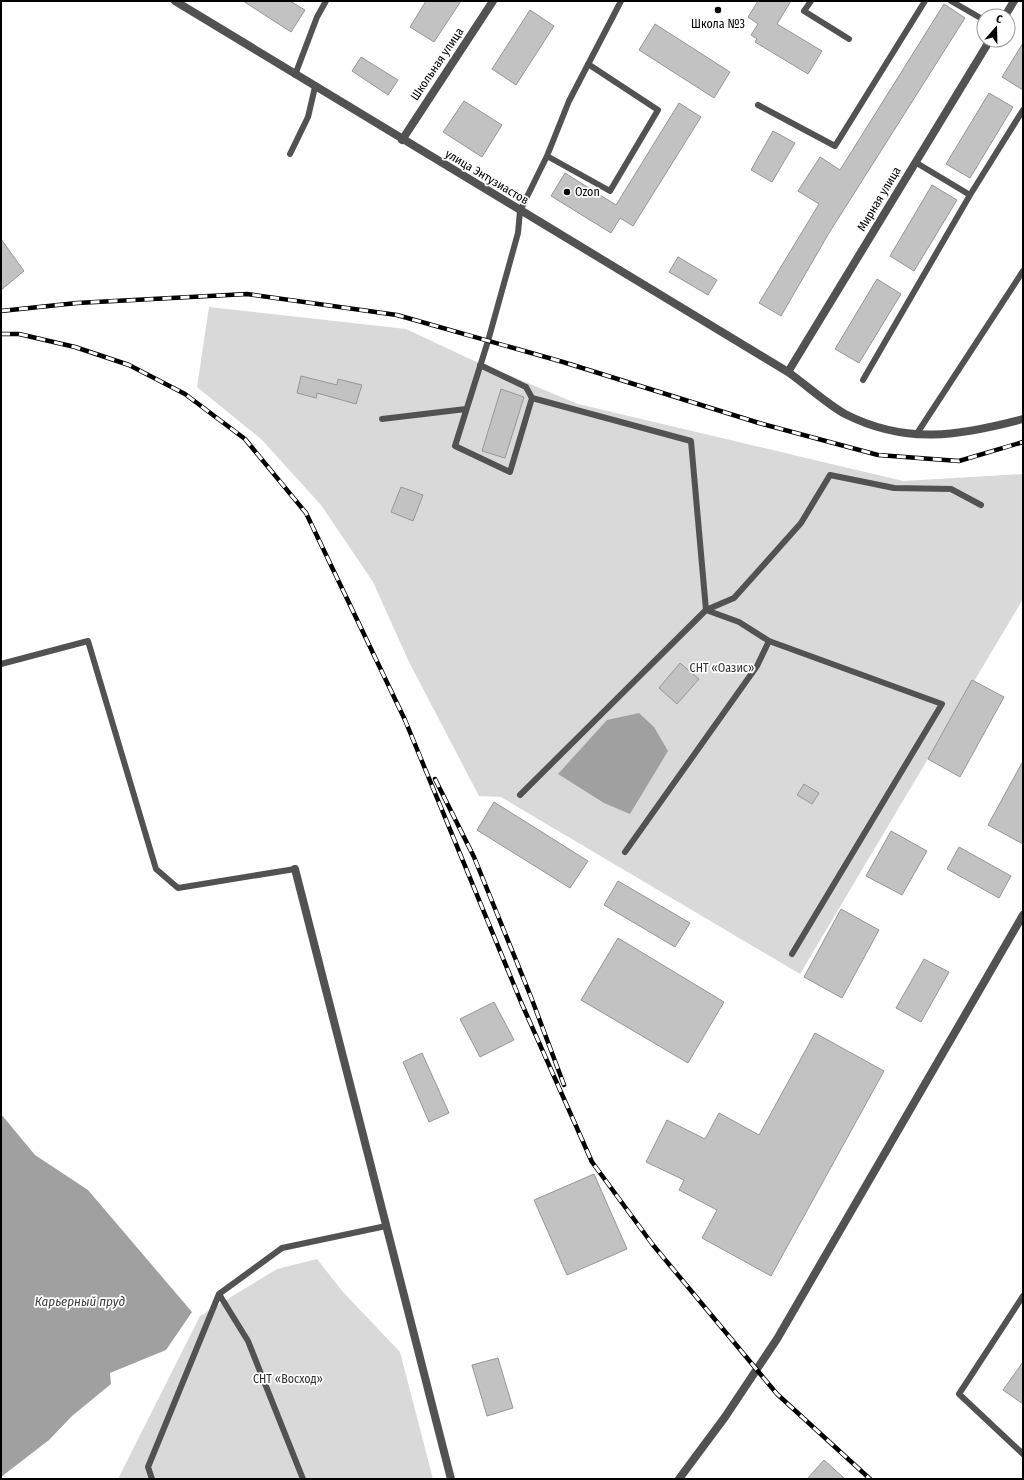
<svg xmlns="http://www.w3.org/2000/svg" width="1024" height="1480" font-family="'Fira Sans Condensed',sans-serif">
  <rect width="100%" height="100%" fill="#fff"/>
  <path fill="#d9d9d9" d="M209,307L406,329L470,359L578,404L903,481L1023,474V599L800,974L501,797L479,796L409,662L373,582L321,505L261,439L197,387Z
    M317,1259L343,1292L400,1352L433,1479H118L200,1316L277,1269Z"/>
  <path fill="#a0a0a0" d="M639,713L654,727L668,751L630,814L604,803L558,774L607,720Z
    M1,1114L35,1155L88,1190L192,1312L166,1350L110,1373L111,1384L72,1416L49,1440L1,1477Z"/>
  <path fill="#c2c2c2" stroke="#969696" d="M243,1H290L305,10L291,32Z
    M426,1H461L434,42L410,27Z
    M758,1H791L777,24L822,51L808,74L755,42L757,39L751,35L758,24L748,17Z
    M944,4L965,18L829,233L781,316L759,303L819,204L798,191L820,157L840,170Z
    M530,10L554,26L516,85L492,69Z
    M655,24L730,72L714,98L639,50Z
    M1023,43V90L1002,77Z
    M361,57L398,80L388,95L352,71Z
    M989,93L1013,107L970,178L946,164Z
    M464,101L502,125L482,157L443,132Z
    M679,103L701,117L633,226L620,218L611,233L551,196L565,173L616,205Z
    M773,131L795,143L772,182L751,170Z
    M932,185L957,200L914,271L890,256Z
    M1,239L24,271L1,290Z
    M678,257L717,280L708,295L669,272Z
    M877,279L901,294L859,363L835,349Z
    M301,376L337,385L338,379L362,385L356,404L317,393L316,398L297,393Z
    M501,389L524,397L505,458L482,451Z
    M401,487L423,495L413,521L391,512Z
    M680,663L699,679L677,704L659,688Z
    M972,680L1004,697L960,777L928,759Z
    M1023,761V844L988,825Z
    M804,784L819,793L812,804L797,795Z
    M494,802L588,861L570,888L477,830Z
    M891,831L927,851L902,895L866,876Z
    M959,847L1011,876L999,898L947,869Z
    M618,881L690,923L675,947L604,905Z
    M841,909L879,930L842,998L804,977Z
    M618,938L724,1002L688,1063L581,1000Z
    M924,959L949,972L921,1022L896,1008Z
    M494,1002L514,1040L480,1057L460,1019Z
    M815,1033L884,1071L771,1276L702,1238L717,1210L679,1190L684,1180L646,1162L667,1120L705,1139L719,1113L759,1135Z
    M422,1053L449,1113L429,1122L403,1062Z
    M594,1174L627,1249L567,1275L534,1200Z
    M498,1358L513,1408L487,1416L472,1365Z
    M1023,1362V1404L1003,1390Z
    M824,1460L845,1479H807Z"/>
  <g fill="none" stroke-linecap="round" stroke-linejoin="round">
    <path stroke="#525252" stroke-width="6" d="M811,1L804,11L849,39
      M951,1L984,20
      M295,75L317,17L326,1
      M758,105L835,146L925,1
      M290,154L308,117L315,87
      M547,156L610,191L658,110L588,64
      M915,162L970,195L1023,110
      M480,365L526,387L532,398
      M863,380L970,195
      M382,419L466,409
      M916,435L1023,271
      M1,664L88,641L156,869L178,888L295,869
      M520,795L706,610L691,441L532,398L510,472L455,446L488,341L518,233L520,211L547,156L569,101L621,1
      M625,852L757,666L769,641
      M792,954L942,704L769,641L739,622L706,610L734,598L801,523L830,475L894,488L951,489L981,505
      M219,1294L248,1341L303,1479
      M1023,1296L959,1394L1023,1454
      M152,1479L148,1467L219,1294L282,1248L386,1226"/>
    <path stroke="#525252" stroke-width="8" d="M175,1L788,372C805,384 827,404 845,414C906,445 959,436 1023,419
      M1005,16L1014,1
      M402,140L493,1
      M788,372L990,40
      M295,869L451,1479
      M679,1479L725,1417L777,1339L1023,915"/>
    <defs>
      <path id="rail" d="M1,311L77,303L247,294L397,315L563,362L759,423L878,455L959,461L1023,442
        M1,334H19L75,347L129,365L185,394L245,439L306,513L405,720L521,1002L592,1162L653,1245L777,1394L870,1479
        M435,779L474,857L531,997L564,1085"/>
    </defs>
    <use href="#rail" stroke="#000" stroke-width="4.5"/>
    <use href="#rail" stroke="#fff" stroke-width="3" stroke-dasharray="9" stroke-linecap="butt"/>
  </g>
  <g fill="#000" stroke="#fff" stroke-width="1.5">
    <circle cx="718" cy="10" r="4"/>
    <circle cx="567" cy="192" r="4"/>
  </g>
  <g text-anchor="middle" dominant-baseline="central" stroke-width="3.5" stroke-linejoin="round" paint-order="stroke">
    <g font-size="12" fill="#000" stroke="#fff">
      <text x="718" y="24">Школа №3</text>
      <text x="575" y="192" text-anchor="start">Ozon</text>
    </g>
    <g font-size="12" fill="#000" stroke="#fff">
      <text transform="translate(437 64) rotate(-56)">Школьная улица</text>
      <text transform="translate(487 177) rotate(31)">улица Энтузиастов</text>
      <text transform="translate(879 199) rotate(-59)">Мирная улица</text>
    </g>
    <g font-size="12" fill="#303030" stroke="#fff">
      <text x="722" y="668">СНТ «Оазис»</text>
      <text x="288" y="1379">СНТ «Восход»</text>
    </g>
    <g font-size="13" font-style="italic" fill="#414141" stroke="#fff">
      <text x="80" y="1301">Карьерный пруд</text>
    </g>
  </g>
  <rect width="1024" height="1480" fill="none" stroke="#000000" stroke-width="4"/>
  <g transform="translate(996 28) rotate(20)"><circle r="19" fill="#ffffff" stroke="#999999"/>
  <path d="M0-3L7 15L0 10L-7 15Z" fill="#000000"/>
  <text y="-6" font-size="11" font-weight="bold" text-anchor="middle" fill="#000000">С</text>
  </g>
</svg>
